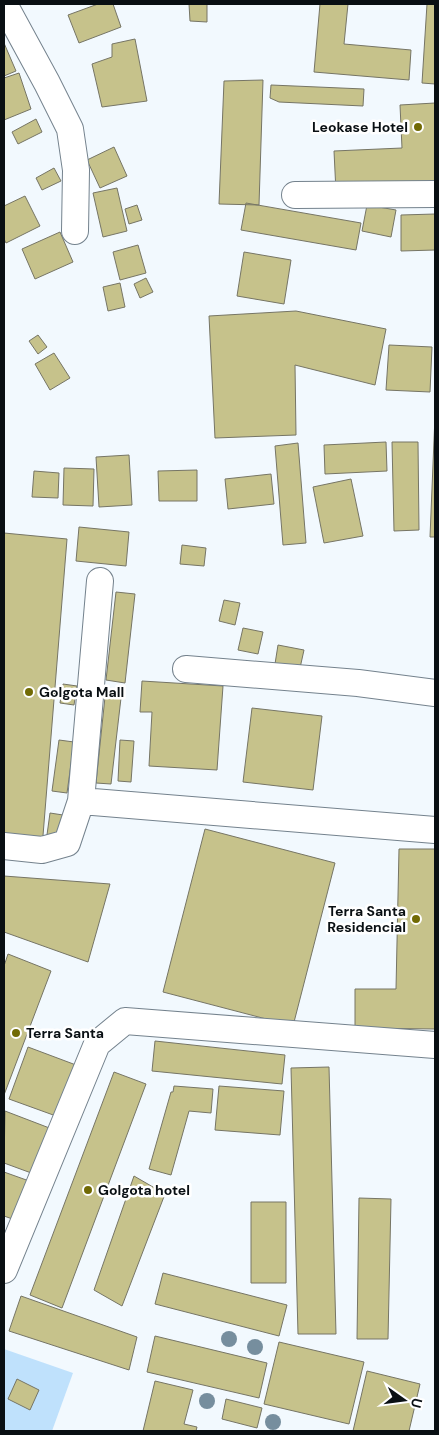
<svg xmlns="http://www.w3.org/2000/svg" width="439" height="1435" font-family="'DM Sans',sans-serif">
  <rect width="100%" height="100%" fill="#f2f9fe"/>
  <path fill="#bfe1fc" d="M4,1349L73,1373L52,1431H4Z"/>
  <path fill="#c6c28b" stroke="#767565" d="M98,4H113L121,27L79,43L68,15Z
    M189,4H207V22L190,21Z
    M320,4H348L344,44L411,50L409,80L314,72Z
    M427,4H435V84L422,83Z
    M135,39L147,101L102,107L92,64L112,57V44Z
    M4,43L16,71L4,76Z
    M19,73L31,109L4,120V78Z
    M263,80L259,205L219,204L224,81Z
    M271,85L364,89L363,106L279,102L270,98Z
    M435,103V188L336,192L334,151L402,148L400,105Z
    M36,119L42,132L18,144L12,132Z
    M114,147L127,176L100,188L87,160Z
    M54,168L61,181L42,190L36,178Z
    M117,188L127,231L103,237L93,193Z
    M25,196L40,226L6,243L4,239V206Z
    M246,203L361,223L356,250L241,230Z
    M137,205L142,220L129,224L125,209Z
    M367,205L396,210L391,237L362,231Z
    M435,214V250L401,251V215Z
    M60,232L73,262L35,279L22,249Z
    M138,245L146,273L120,280L113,252Z
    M244,252L291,260L284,304L237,296Z
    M146,278L153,292L140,298L134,284Z
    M120,283L125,307L108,311L103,287Z
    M296,311L386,329L375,385L295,365L296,435L215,438L209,316Z
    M38,335L47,347L38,354L29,341Z
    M389,345L432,347L430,392L386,390Z
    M54,353L70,378L50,390L35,364Z
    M435,416V537H430Z
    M386,442L387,471L325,474L324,445Z
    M392,442H418L419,530L394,531Z
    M298,443L306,543L283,545L275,446Z
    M129,455L132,505L99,507L96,457Z
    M64,468L94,469L93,506L63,505Z
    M197,470V501H159L158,471Z
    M34,471L59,473L58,498L32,497Z
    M271,474L274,504L228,509L225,479Z
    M351,479L363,536L324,543L313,487Z
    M79,527L129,532L126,566L76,561Z
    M4,533L67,539L42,848L4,844Z
    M182,545L206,548L204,566L180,564Z
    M116,592L135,594L125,683L106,680Z
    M224,600L240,603L235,625L219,621Z
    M243,628L263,632L258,654L238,650Z
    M278,645L304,650L300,668L275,664Z
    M142,681L223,686L217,770L149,766L152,712H140Z
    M63,684L77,686L74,705L60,703Z
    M105,697L121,698L111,784L96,783Z
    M252,708L322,716L313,790L243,782Z
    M59,740L74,742L67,793L52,791Z
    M120,740L134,741L131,782L118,781Z
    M50,813L63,815L59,844L46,842Z
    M205,829L335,863L293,1026L163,992Z
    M399,849H435V1029L355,1028V989H396Z
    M4,876L110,884L88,962L4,932Z
    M8,954L51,971L4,1095V966Z
    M155,1041L285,1055L282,1084L152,1071Z
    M28,1047L76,1065L56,1116L9,1099Z
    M329,1067L336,1334H298L291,1068Z
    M114,1072L146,1084L62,1308L30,1295Z
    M174,1086L213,1089L211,1113L189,1111L171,1175L149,1169L171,1092H173Z
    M219,1086L284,1091L280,1135L215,1130Z
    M5,1111L52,1129L34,1174L4,1163Z
    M4,1172L32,1182L18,1221L4,1216Z
    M134,1176L165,1194L122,1306L94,1290Z
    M359,1198L391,1199L388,1339H357Z
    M251,1202H286V1283H251Z
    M163,1273L287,1305L279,1336L155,1304Z
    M21,1296L137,1337L129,1370L9,1331Z
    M155,1336L267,1363L259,1398L147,1372Z
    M279,1342L364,1362L349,1424L264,1404Z
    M367,1371L420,1384L409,1431H353Z
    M17,1379L39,1390L30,1410L8,1399Z
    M155,1381L193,1390L184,1424L197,1427L196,1431H143Z
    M226,1399L262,1408L257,1428L222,1419Z"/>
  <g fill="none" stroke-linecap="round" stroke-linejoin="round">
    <defs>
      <path id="minor" d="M4,4L47,83L70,129L76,170L75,231
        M295,195L435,194
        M186,669L358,683L435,693
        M81,801L435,830
        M4,846L42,850L67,843L81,801L100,581
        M4,1270L97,1044L125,1021L435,1045"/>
    </defs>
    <use href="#minor" stroke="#74828d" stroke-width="28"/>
    <use href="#minor" stroke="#fff" stroke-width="26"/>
  </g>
  <g fill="#768e9e">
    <circle cx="229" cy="1339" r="8"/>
    <circle cx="255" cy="1347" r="8"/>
    <circle cx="207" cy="1401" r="8"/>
    <circle cx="273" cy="1422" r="8"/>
  </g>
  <g fill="#716a04" stroke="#fff" stroke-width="2">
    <circle cx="418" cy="127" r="5"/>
    <circle cx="29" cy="692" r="5"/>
    <circle cx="416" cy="919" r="5"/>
    <circle cx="16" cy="1033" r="5"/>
    <circle cx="88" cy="1190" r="5"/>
  </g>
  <g text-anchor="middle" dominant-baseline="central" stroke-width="5" stroke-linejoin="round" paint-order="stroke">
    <g font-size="14" font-weight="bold" fill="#090f13" stroke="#fff" text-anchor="start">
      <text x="408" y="127" text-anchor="end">Leokase Hotel</text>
      <text x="39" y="692">Golgota Mall</text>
      <text x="406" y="911" text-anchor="end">Terra Santa<tspan x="406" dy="16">Residencial</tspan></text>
      <text x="26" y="1033">Terra Santa</text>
      <text x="98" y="1190">Golgota hotel</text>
    </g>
  </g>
  <rect width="439" height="1435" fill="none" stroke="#090f13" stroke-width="10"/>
  <g transform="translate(404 1400) rotate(104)" stroke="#ffffff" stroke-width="4" paint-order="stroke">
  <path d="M0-4L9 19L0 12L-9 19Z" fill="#090f13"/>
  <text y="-8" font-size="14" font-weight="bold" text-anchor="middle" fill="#090f13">U</text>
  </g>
</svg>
